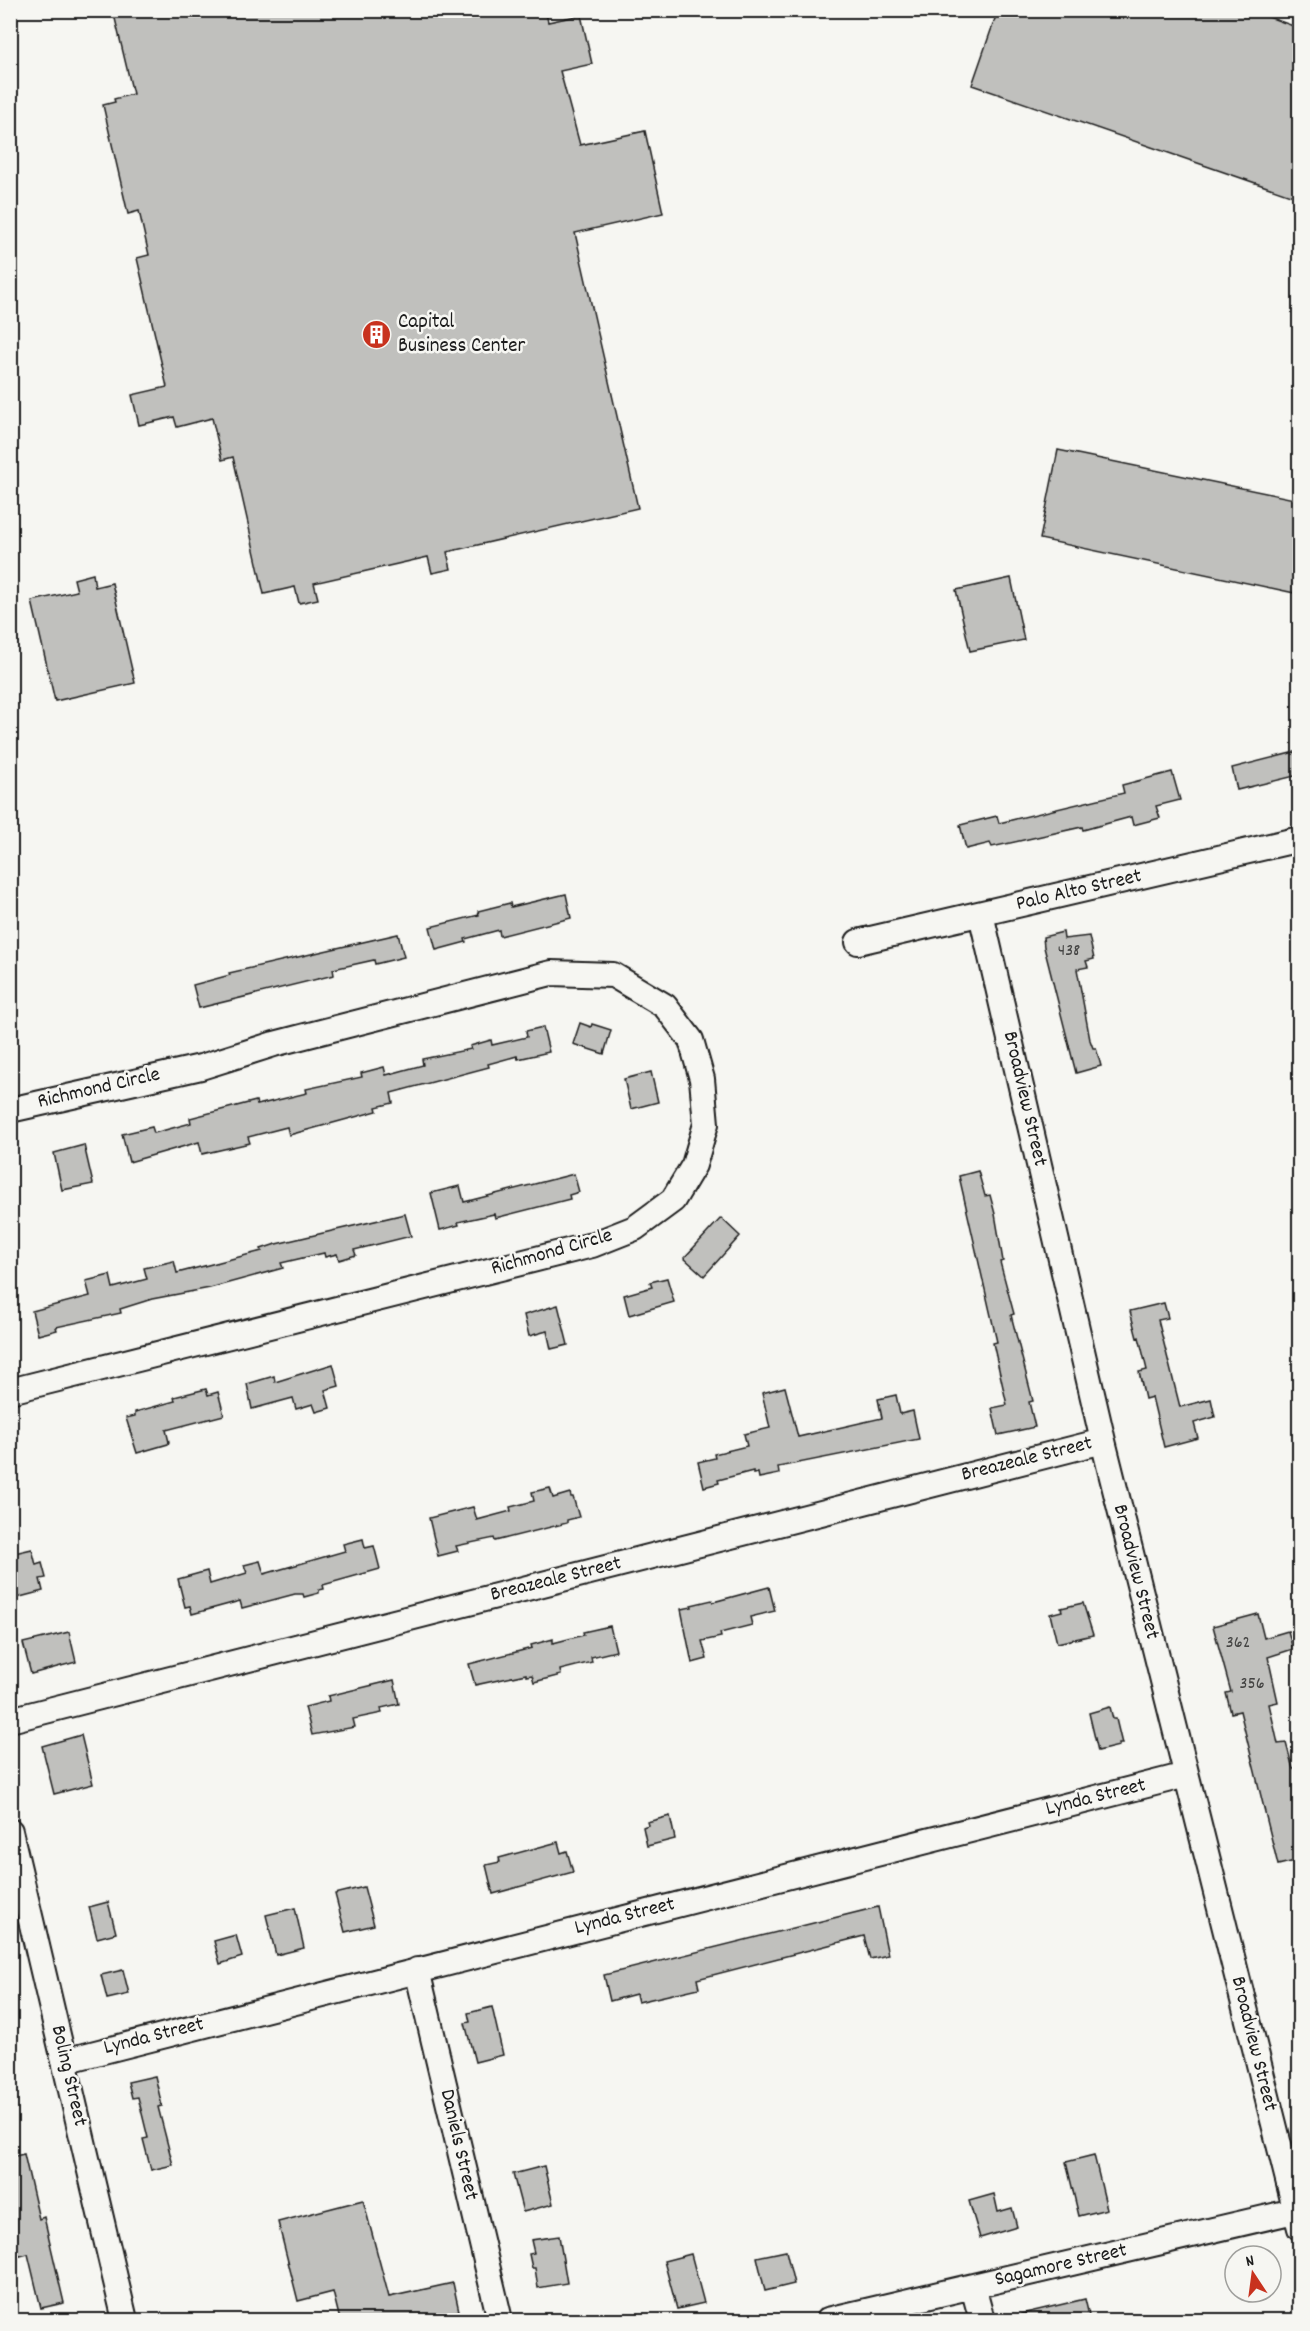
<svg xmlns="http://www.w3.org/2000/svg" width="1310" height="2331" font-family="Dekko,sans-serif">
  <rect width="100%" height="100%" fill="#f6f6f2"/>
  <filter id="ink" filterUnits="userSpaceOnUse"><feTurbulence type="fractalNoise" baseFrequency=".0167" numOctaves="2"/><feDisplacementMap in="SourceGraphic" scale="12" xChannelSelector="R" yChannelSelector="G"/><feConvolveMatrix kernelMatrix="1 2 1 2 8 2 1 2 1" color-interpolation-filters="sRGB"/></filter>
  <g filter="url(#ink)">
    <path fill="#c0c0bd" stroke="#1c1c1c" stroke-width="1.5" d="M113,10H533L534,15L546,13L548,22L581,15L592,64L560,71L580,145L645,131L663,213L575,233L638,508L447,552L451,569L432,573L428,557L314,583L318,599L299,603L295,587L264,594L233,457L222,460L212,418L177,427L174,417L139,425L132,395L167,387L137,258L149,255L139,211L128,214L103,105L115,102L114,99L133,94Z
      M998,10H1249L1299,28V198L972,85Z
      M1058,450L1299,500V594L1040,539Z
      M93,574L95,587L112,583L135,683L55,701L32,601L77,591L74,579Z
      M1011,578L1024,640L970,651L956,590Z
      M1299,751V775L1237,790L1232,768Z
      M1172,772L1180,800L1156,806L1160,818L1133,825L1131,817L1083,830L1082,827L992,847L990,843L966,849L960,825L997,816L999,823L1124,793L1122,785Z
      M566,894L571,918L500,936L499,930L465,939L466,942L436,950L430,927L479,915L478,911L510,903L511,907Z
      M1063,932L1064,939L1089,936L1094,959L1086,961L1088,967L1077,969L1090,1040L1093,1048H1096L1101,1066L1076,1073L1044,947L1043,937Z
      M398,934L404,957L375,964L374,960L333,969L334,975L199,1008L193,985L230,975L229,973Z
      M580,1023L591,1027L592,1024L611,1030L604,1054L573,1044Z
      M543,1027L549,1052L518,1059L517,1056L488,1064L489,1067L391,1093L393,1103L376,1107L377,1111L289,1135L287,1127L248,1137L250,1143L202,1154L199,1142L129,1162L122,1134L152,1127L154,1133L191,1123L190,1118L256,1101L257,1105L307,1093L306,1089L362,1077L361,1073L384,1067L386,1075L423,1065L422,1059L471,1049L470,1046L491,1040L492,1045L527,1037L526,1031Z
      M651,1072L658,1102L631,1109L624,1079Z
      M84,1145L93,1184L62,1190L54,1153Z
      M978,1171L985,1196L990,1195L995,1214L1003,1261L1000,1262L1014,1314L1011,1315L1033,1401L1029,1402L1035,1427L998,1435L992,1408L1007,1405L993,1343L997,1342L959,1176Z
      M574,1174L579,1192L569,1195L570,1199L495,1218L494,1214L458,1222L459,1225L440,1230L431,1193L460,1186L464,1202Z
      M405,1214L411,1236L354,1250L356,1255L339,1260L337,1254L325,1257L324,1253L281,1263L283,1268L210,1288L152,1299L120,1309L121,1313L56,1327L57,1330L38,1335L32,1311L90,1296L86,1281L110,1275L113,1288L147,1279L144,1268L174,1261L177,1273L262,1251L261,1249L276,1244Z
      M721,1218L740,1236L704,1276L684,1258Z
      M667,1278L674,1302L629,1315L624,1295L652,1287L650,1282Z
      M1164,1303L1168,1318L1158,1320L1180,1407L1211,1399L1215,1417L1194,1423L1198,1438L1164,1447L1152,1397L1145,1399L1139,1372L1147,1370L1139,1337L1137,1338L1130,1311Z
      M558,1305L568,1345L551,1349L547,1331L529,1336L524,1315Z
      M333,1364L339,1386L325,1390L330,1408L316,1412L313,1404L296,1409L293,1398L252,1409L247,1384L274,1376L275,1382Z
      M785,1387L798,1437L882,1418L878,1399L896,1395L900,1414L913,1411L919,1439L778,1467L779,1474L759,1478L758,1473L753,1474V1471L718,1480L719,1483L704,1487L698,1462L715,1458L714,1454L747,1446L744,1434L770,1428L762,1393Z
      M206,1389L208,1395L218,1392L224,1415L166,1430L169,1442L168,1444L137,1453L126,1418L135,1416V1412L175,1401L174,1397Z
      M550,1488L553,1498L570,1493L571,1497H573L579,1517L567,1520V1523L495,1541L494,1538L456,1546L458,1551L438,1556L429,1518L473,1507L477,1520L511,1511L510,1507L534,1501L532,1492Z
      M363,1539L365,1548L374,1546L380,1569L323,1585L324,1589L319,1590V1593L304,1597L303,1594H295L242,1608L240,1601L192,1614L190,1606L185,1607L178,1579L207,1571L210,1584L247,1573L244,1565L260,1561L264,1574L345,1551L343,1544Z
      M32,1549L36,1565L42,1563L46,1578L40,1579L43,1591L16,1598L10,1577V1554Z
      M769,1587L775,1611L750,1617L752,1625L720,1633L721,1637L702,1641L707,1659L692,1663L681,1609L692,1607L691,1605L712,1600L713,1602Z
      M1083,1603L1093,1635L1057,1643L1050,1614L1062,1611L1061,1608Z
      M1258,1614L1264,1638L1288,1631L1293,1649L1268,1657L1278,1702L1269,1704L1278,1744L1286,1743L1293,1769L1299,1768V1860L1278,1865L1240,1711L1231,1713L1226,1693L1231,1692L1213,1626Z
      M610,1626L616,1651L591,1657L592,1662L560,1670L561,1675L534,1682L532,1675L526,1676V1674L475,1685L469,1664L532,1648L531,1645L553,1639V1643L584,1635L583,1632Z
      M69,1632L76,1662L31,1674L23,1643Z
      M394,1680L399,1704L381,1708L382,1713L353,1719L355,1727L312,1735L305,1707L329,1701L328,1696Z
      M1110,1707L1113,1719H1116L1122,1744H1119V1746L1098,1751L1089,1713Z
      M81,1735L93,1784L54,1794L42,1746Z
      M670,1816L675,1839L647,1846L643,1827L648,1825L647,1822Z
      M558,1842L561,1853L567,1851L573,1872L493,1894L486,1865L500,1862L499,1858Z
      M364,1887L374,1925L345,1932L335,1894Z
      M108,1902L116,1933L97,1938L89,1907Z
      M878,1907L888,1955L870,1959L864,1936L697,1979L699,1988L638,2002L636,1994L610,2001L604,1975Z
      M295,1908L304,1948L276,1955L266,1915Z
      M236,1935L242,1957L220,1964L214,1941Z
      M123,1970L129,1994L107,1999L101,1975Z
      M492,2007L503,2055L475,2062L465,2023L470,2022L468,2013Z
      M155,2076L162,2106L158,2107L173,2165L151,2170L143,2139L148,2138L138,2097L132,2098L128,2082Z
      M24,2154L39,2219L44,2217L64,2303L41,2308L28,2254L16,2257L10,2234V2157Z
      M1094,2155L1107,2209L1079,2216L1066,2162Z
      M544,2166L553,2204L523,2212L513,2174Z
      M994,2194L998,2212L1012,2208L1017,2227L980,2238L969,2201Z
      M363,2200L389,2297L453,2283L459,2311L418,2320H340L333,2292L298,2301L278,2222Z
      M559,2236L567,2283L538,2288L535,2268H532L529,2254L534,2253L531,2240Z
      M786,2251L794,2284L765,2291L757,2257Z
      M691,2254L704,2303L677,2309L664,2261Z
      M1085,2299L1090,2320H1022L1021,2314Z"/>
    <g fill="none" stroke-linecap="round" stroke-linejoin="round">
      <defs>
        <path id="minor" d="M981,914L1103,1441L1300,2228
          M858,942L1300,839
          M10,1110L201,1067L274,1044L551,973L613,975L665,1006L691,1040L702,1079L706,1124L694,1165L673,1200L635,1228L592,1245L10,1391
          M10,1720L1103,1441
          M10,1831L125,2320
          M417,1970L500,2320
          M64,2061L1186,1775
          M973,2287L982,2320
          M828,2320L1294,2211"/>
      </defs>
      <use href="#minor" stroke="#1c1c1c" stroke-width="28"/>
      <use href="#minor" stroke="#f6f6f2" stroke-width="24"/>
    </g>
  </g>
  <defs>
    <symbol id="building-disc" viewBox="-11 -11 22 22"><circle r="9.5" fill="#c8321e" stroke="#f6f6f2"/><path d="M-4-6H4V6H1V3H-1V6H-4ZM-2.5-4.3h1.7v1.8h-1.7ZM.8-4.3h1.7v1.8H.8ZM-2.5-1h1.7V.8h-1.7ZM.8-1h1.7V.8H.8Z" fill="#fff"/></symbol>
  </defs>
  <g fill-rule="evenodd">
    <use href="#building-disc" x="360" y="318" width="33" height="33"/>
  </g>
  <g text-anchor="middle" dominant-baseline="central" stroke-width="5" stroke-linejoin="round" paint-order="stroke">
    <g font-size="18" fill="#454544">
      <text x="1069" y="951">438</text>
      <text x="1238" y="1643">362</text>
      <text x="1252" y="1684">356</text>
    </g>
    <g font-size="21" fill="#1c1c1c" stroke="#f6f6f2" text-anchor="start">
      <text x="398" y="323">Capital<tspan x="398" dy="24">Business Center</tspan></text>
    </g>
    <g font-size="21" fill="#1c1c1c" stroke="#f6f6f2">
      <text transform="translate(1079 891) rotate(-13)">Palo Alto Street</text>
      <text transform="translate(99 1089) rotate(-13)">Richmond Circle</text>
      <text transform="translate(1024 1099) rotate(77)">Broadview Street</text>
      <text transform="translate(552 1253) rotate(-16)">Richmond Circle</text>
      <text transform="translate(1027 1460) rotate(-14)">Breazeale Street</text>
      <text transform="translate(1135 1572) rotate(76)">Broadview Street</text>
      <text transform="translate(556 1580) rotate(-14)">Breazeale Street</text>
      <text transform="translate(1096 1798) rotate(-14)">Lynda Street</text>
      <text transform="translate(625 1917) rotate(-14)">Lynda Street</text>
      <text transform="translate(154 2037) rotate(-14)">Lynda Street</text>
      <text transform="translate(1253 2044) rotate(76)">Broadview Street</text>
      <text transform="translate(68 2076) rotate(77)">Boling Street</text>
      <text transform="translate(458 2145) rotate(77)">Daniels Street</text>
      <text transform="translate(1061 2266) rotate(-13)">Sagamore Street</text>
    </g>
  </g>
  <rect width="1310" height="2331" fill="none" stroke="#f6f6f2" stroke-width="36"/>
  <rect x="18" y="18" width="1274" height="2295" fill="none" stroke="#1c1c1c" stroke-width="2" filter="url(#ink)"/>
  <g transform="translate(1253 2274) rotate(347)"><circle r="28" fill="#f6f6f2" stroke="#9f9f9c" stroke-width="1.5"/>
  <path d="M0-4.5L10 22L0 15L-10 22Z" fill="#c8321e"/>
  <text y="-9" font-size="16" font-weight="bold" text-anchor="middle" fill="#1c1c1c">N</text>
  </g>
</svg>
